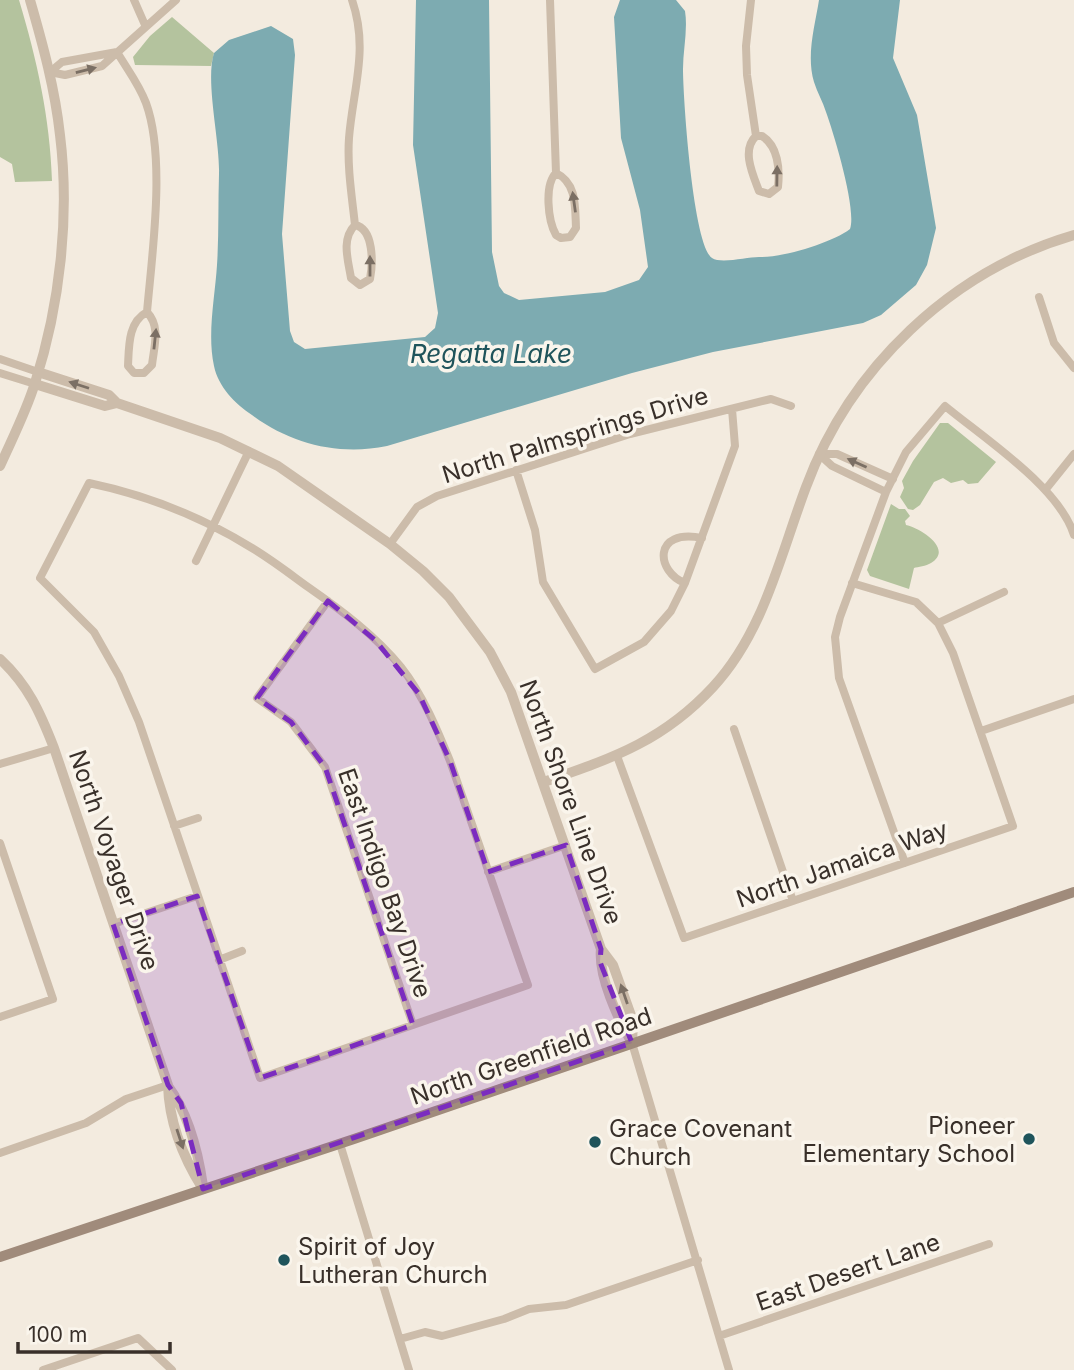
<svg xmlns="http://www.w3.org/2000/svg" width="1074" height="1370" font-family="Inter,sans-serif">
  <rect width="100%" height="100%" fill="#f3ebdf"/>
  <path fill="#b4c39e" d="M0,0H19C37,60 50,118 52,181L15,182L12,164L0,157Z
    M172,17L214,53L211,66L135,65L133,57L150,36Z
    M940,423H948L996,462L978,483L968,484L963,480L951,483L943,478L934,482L920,505L913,510L908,509L900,497L904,488L902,481L913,461Z
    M891,504L899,509H905L910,516L905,521L906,525C920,528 954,549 931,563C926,566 918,567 914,568L909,589L870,576L867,570Z"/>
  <path fill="#7dabb1" d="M416,0H489L492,252L499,286L504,293L519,300L605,292L639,280L648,267L640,210L621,138L614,17L620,0H676L685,11C688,30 683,50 683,69C683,97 693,245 712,258C721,264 747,257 759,257C781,258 832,243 850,229C857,210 834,134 826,112C823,102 817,92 814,82C806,55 815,26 819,0H900L893,58L917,115L936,228L927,265L916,285L881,315L863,323L713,352L632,373L387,446C339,456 291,444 252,415C235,404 218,386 214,366C207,334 215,297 217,265C219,235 218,204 219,174C220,140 205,82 214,53L229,40L271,26L293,39L295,55L282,234L290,331L294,342L305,349L425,337L435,328L438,313L413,145Z"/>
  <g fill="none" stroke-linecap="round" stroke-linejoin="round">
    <path stroke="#ccbcaa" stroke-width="8" d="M134,0L145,25
      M352,0C369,49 353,89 349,138C347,167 352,197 355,225C341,239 348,260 351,278L360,285L370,279C373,263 374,229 355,225
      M550,0L556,173C544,185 548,221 556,235L561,238L570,237L576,228C575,207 577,183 556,173
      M751,0L746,46L747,75L756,136C741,150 753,175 759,191L769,194L778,187C780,169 778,146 762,136H756
      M117,52C127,69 139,84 146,103C166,158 152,254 147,312C161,327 154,346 152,365L144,373H134L128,366C129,346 128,322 147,312
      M50,72L65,75L102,66L176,0
      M50,72L62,62L117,52
      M1039,297L1054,343L1074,368
      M0,359L38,372
      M0,373L35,384
      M819,454H837L893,479
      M819,454L832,466L886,492
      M516,470L535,530L543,582L595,669L644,642L671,611L685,583L735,446L732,409
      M89,483C146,495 202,517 252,548C272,560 290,574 308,587C341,610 376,636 401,667C423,695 437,729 450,761L528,985L260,1078L139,722L119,676L94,632L40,578Z
      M1046,489L1074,454
      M390,544L417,507L437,496L630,434L771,399L791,406
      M196,561L249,451
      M685,583C656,572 652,528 702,538
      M328,601L257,698L291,722L325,767L413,1025
      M938,623L1004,592
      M734,729L793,901
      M981,731L1074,699
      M617,756L684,938L1013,826L953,653L938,623L916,602L852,583
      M0,764L54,748
      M174,826L198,818
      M0,843L53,999L0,1017
      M905,863L839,678L835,637L840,617L886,492L906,452L945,406C985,439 1059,487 1074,535
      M488,872L566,845
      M113,924L197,896
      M219,960L242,951
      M632,1043L729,1370
      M340,1144L409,1370
      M0,1153L86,1123L126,1099L168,1085
      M719,1336L989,1244
      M400,1339L425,1332L442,1336L504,1319L529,1309L566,1305L698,1260
      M43,1370L138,1338L172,1370"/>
    <path stroke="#ccbcaa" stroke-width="10" d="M38,372L109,395L117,403L220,438L278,466L390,544L423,571L449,597L490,652L511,692L601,949L613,965L633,1021L632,1043
      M35,384L105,406L117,403
      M0,466C12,439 26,412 35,383C60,305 70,216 60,135C55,89 43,45 30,0
      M0,659C28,685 40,712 54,748L168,1085C169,1122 184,1159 203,1189
      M544,782C612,758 662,742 713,687C764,632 780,556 806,487C850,368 951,271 1074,235
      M601,949C598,976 618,1019 632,1043
      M168,1086C189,1114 198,1151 203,1186"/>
    <path stroke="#a08b7b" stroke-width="10" d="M0,1257L354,1139L1074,892"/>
  </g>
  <defs><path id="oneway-solid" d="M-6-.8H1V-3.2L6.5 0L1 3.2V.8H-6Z" transform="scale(1.75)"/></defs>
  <g fill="#7b6f64">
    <use href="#oneway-solid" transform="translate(86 70) rotate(-14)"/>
    <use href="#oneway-solid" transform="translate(777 176) rotate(-89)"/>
    <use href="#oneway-solid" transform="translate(574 202) rotate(-98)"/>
    <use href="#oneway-solid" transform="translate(370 266) rotate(-90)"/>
    <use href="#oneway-solid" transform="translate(155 339) rotate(-84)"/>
    <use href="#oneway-solid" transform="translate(79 385) rotate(-162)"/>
    <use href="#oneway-solid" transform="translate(857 463) rotate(-156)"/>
    <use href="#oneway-solid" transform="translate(624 994) rotate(-109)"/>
    <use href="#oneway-solid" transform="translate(180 1139) rotate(72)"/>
  </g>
  <path fill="#7b2cbf" fill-opacity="0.2" stroke="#7b2cbf" stroke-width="5" stroke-dasharray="14 9" stroke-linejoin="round" d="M328,601L375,640L419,694L450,761L488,872L566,845L601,949L600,962L632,1043L203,1189L181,1103L168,1085L113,924L197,896L260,1078L413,1025L325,767L291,722L257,698Z"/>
  <g fill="#1f545b" stroke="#faf5ec" stroke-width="2.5">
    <circle cx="1029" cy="1139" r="7"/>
    <circle cx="595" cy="1142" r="7"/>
    <circle cx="284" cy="1260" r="7"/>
  </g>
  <g text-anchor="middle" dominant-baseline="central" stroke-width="7" stroke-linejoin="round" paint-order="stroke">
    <g font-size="24" fill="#39302a" stroke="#faf5ec">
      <text transform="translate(575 435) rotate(-17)">North Palmsprings Drive</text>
      <text transform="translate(571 802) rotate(70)">North Shore Line Drive</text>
      <text transform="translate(114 860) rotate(71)">North Voyager Drive</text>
      <text transform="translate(842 864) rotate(-19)">North Jamaica Way</text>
      <text transform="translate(385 883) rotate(71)">East Indigo Bay Drive</text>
      <text transform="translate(531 1056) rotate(-19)">North Greenfield Road</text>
      <text transform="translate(848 1272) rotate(-19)">East Desert Lane</text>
    </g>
    <g font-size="24" fill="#39302a" stroke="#faf5ec" text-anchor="start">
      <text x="1015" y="1125" text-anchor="end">Pioneer<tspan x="1015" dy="28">Elementary School</tspan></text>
      <text x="609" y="1128">Grace Covenant<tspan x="609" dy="28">Church</tspan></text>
      <text x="298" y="1246">Spirit of Joy<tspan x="298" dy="28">Lutheran Church</tspan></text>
    </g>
    <g font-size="26" font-style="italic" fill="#1f545b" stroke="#faf5ec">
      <text x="491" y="353">Regatta Lake</text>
    </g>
  </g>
  <path d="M18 1342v10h152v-10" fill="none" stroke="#39302a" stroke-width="3.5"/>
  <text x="28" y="1342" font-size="21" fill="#39302a" stroke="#faf5ec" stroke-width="5" paint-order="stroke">100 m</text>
</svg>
